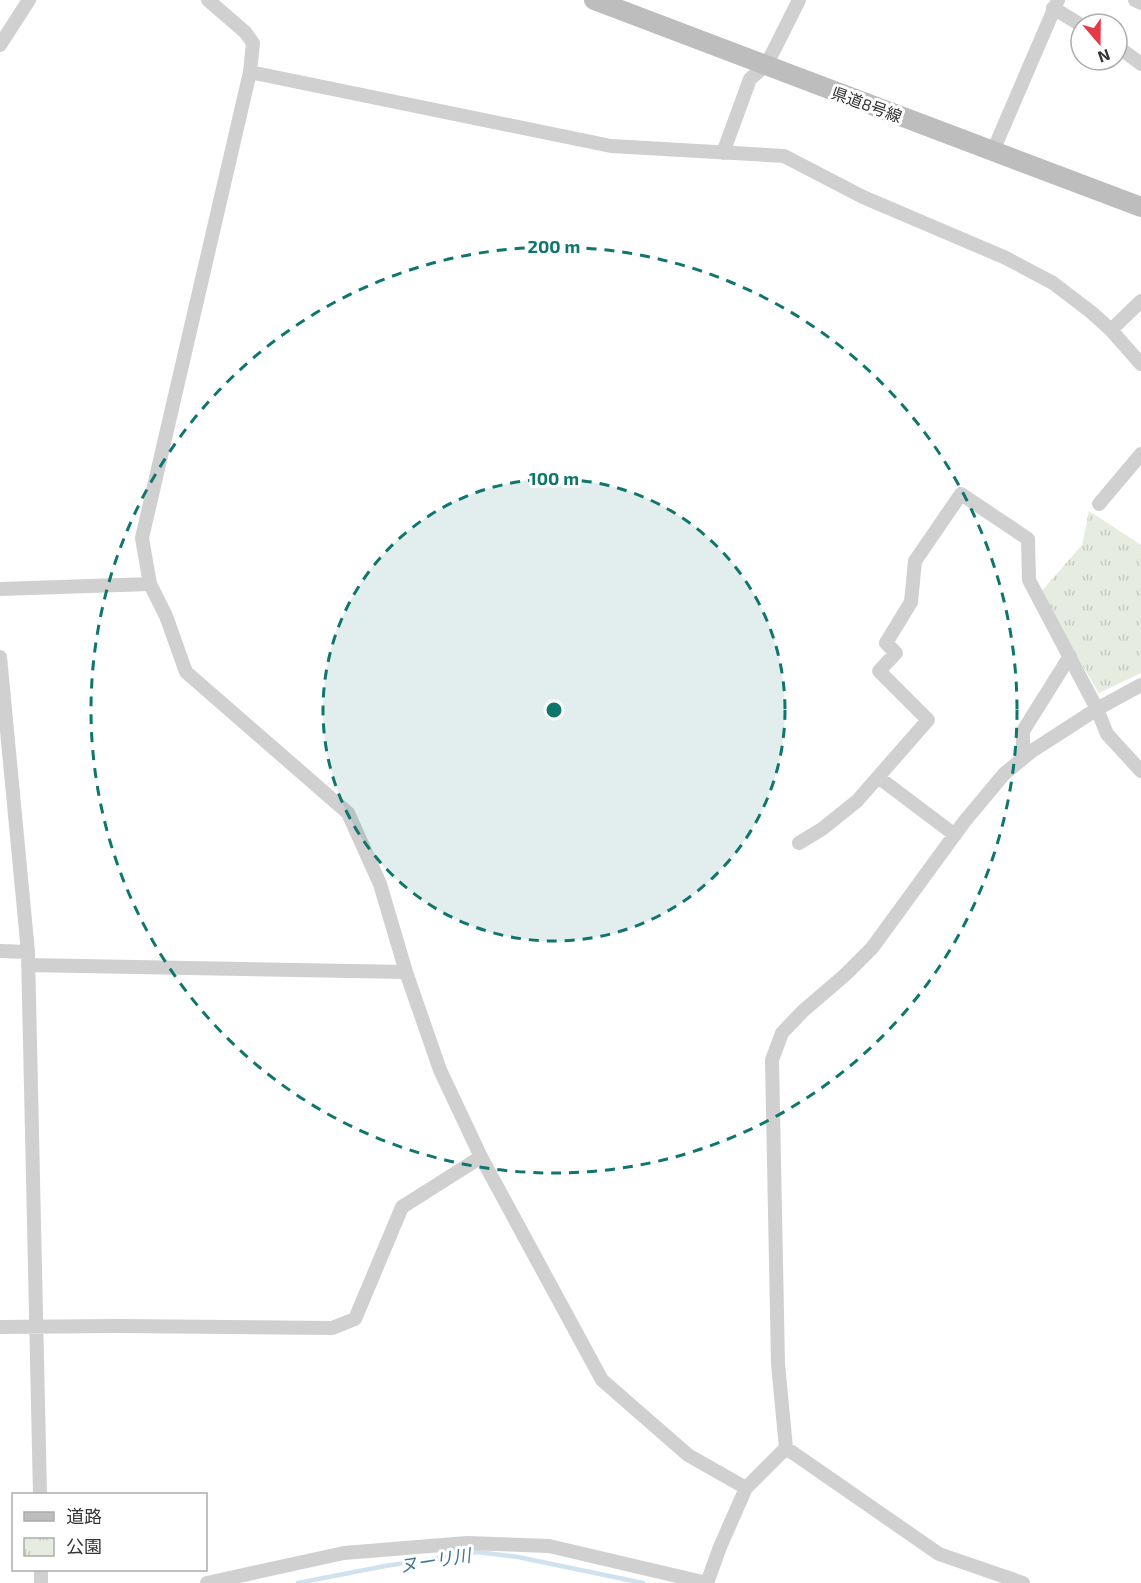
<svg xmlns="http://www.w3.org/2000/svg" width="1141" height="1583" font-family="'Exo 2','Noto Sans JP',sans-serif">
  <defs>
    <pattern id="park-tufts" width="24" height="20" patternUnits="userSpaceOnUse" patternTransform="scale(1.5)"><rect width="24" height="20" fill="#e6ecdf"/><path d="M3 7l-1-3M5 7V3M7 7l1-3M15 17l-1-3M17 17v-4M19 17l1-3" fill="none" stroke="#c6cbc0"/></pattern>
  </defs>
  <rect width="100%" height="100%" fill="#fff"/>
  <path fill="url(#park-tufts)" d="M1089,511L1141,545V673L1099,693L1039,594L1082,545Z"/>
  <g fill="none" stroke-linecap="round" stroke-linejoin="round">
    <path stroke="#cfe2ee" stroke-width="4.5" d="M298,1583L385,1566L477,1552L518,1557L643,1583"/>
    <path stroke="#d0d0d0" stroke-width="14" d="M208,0L245,32L253,43L250,72L142,538L150,584L166,616L186,672L348,813L380,884L406,972L440,1070L481,1157L602,1380L688,1455L746,1488
      M1135,0L1141,3
      M1053,8L1081,25
      M0,45L29,0
      M1117,46L1141,64
      M250,72L611,146L784,156L863,197L1006,258L1053,283L1091,312L1111,330L1141,364
      M993,151L1058,0
      M723,153L750,79L765,66L774,50L799,0
      M1111,330L1141,301
      M1099,504L1141,454
      M0,589L150,584
      M0,657L28,952L40,1494
      M1023,758V731L1070,656
      M878,777L955,835
      M799,843L822,829L857,801L928,720L879,671L896,653L886,643L911,602L915,561L961,494L1028,539L1029,580L1097,709L1107,734L1141,771
      M0,951L28,952
      M28,965L406,972
      M0,1327L118,1326L332,1328L355,1319L402,1207L481,1157
      M41,1570V1583
      M207,1583L344,1553L467,1543L549,1546L707,1583
      M707,1583L720,1547L746,1488L786,1448
      M1023,1583L939,1554L786,1448L778,1364L772,1060L782,1033L803,1011L845,975L872,948L964,822L1004,774L1032,751L1097,709L1141,685"/>
    <path stroke="#bdbdbd" stroke-width="20" d="M594,0L1141,207"/>
  </g>
  <circle cx="554" cy="710" r="231" fill="#0f766e" fill-opacity=".12"/>
  <g fill="none" stroke="#0f766e" stroke-width="3" stroke-dasharray="10 8">
    <circle cx="554" cy="710" r="231"/>
    <circle cx="554" cy="710" r="463"/>
  </g>
  <g text-anchor="middle" dominant-baseline="central" stroke-width="6" stroke-linejoin="round" paint-order="stroke">
    <g font-size="16" fill="#333" stroke="#fff">
      <text transform="translate(867 104) rotate(20)">県道8号線</text>
    </g>
    <g font-size="18" font-style="italic" fill="#3f7597" stroke="#fff">
      <text transform="translate(435 1560) rotate(-9)">ヌーリ川</text>
    </g>
  </g>
  <circle cx="554" cy="710" r="9" fill="#0f766e" stroke="#fff" stroke-width="3"/>
  <g font-size="18" text-anchor="middle" font-weight="bold" fill="#0f766e" stroke="#fff" stroke-width="6" stroke-linejoin="round" paint-order="stroke">
    <text x="554" y="253">200 m</text>
    <text x="554" y="485">100 m</text>
  </g>
  <rect x="12" y="1493" width="195" height="78" fill="#ffffff" stroke="#adadad" stroke-width="1.5"/>
  <rect x="24" y="1512" width="30" height="9" fill="#bdbdbd" stroke="#adadad" stroke-width="1.5"/>
  <text x="66" y="1523" font-size="18" fill="#333333">道路</text>
  <rect x="24" y="1538" width="30" height="18" fill="url(#park-tufts)" stroke="#adadad" stroke-width="1.5"/>
  <text x="66" y="1553" font-size="18" fill="#333333">公園</text>
  <g transform="translate(1099 42) rotate(160)"><circle r="28" fill="#ffffff" stroke="#adadad" stroke-width="1.5"/>
  <path d="M0-4.5L10 22L0 15L-10 22Z" fill="#e63946"/>
  <text y="-9" font-size="16" font-weight="bold" text-anchor="middle" fill="#333333">N</text>
  </g>
</svg>
